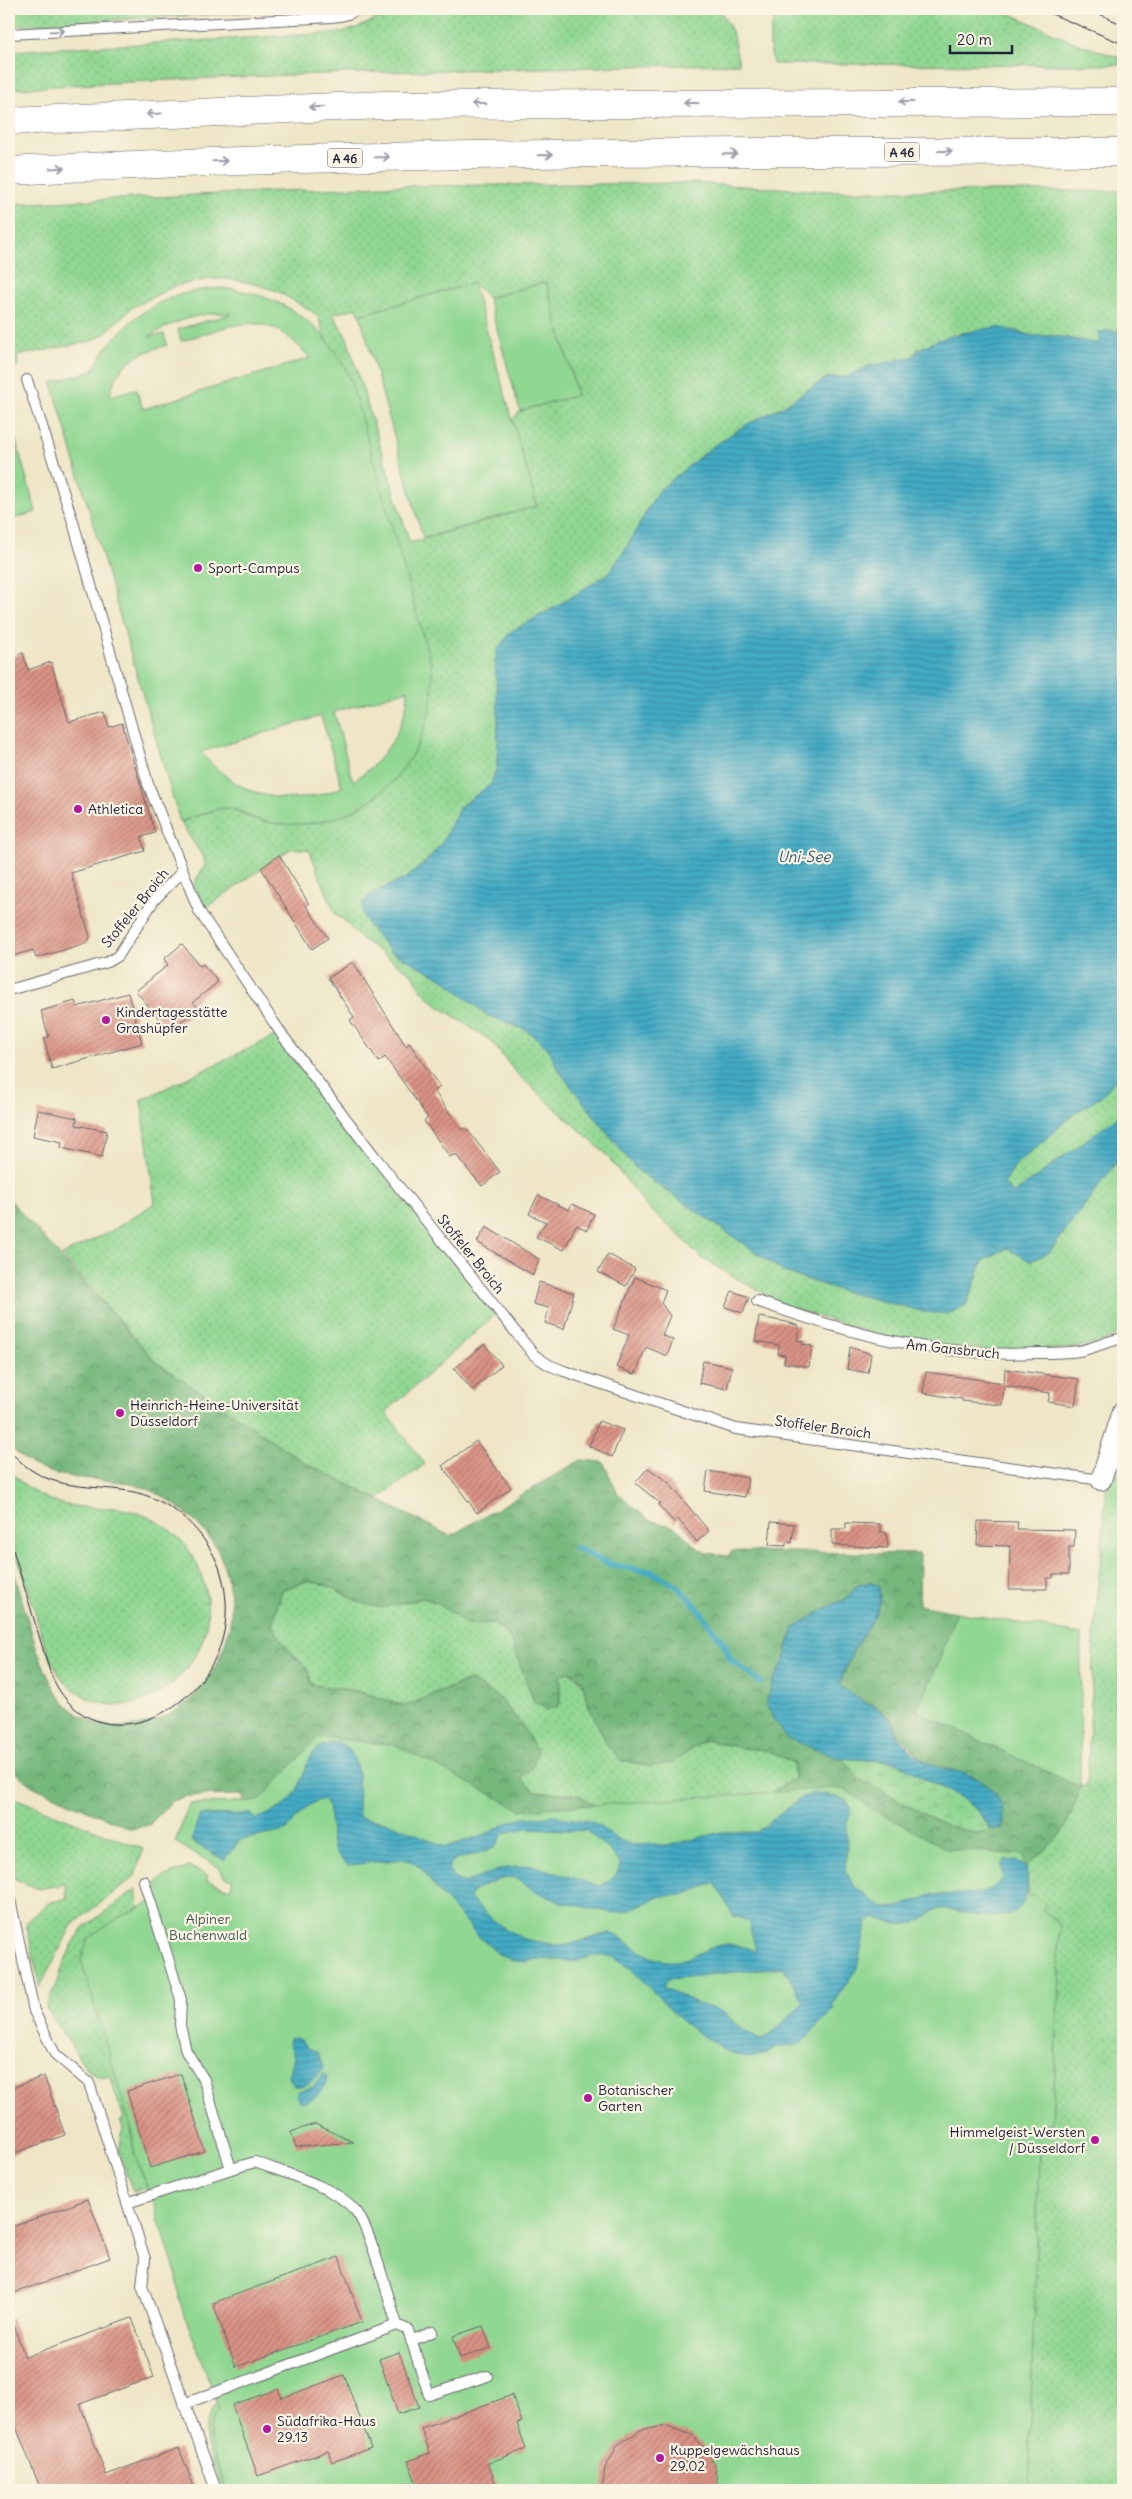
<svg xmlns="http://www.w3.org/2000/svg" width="1132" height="2499" font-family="Delius,sans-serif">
  <defs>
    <pattern id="grass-dots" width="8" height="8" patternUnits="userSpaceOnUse" patternTransform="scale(1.25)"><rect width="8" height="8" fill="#90d792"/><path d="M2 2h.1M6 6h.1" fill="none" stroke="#7cb87f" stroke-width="1.8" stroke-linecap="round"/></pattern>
    <pattern id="forest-crowns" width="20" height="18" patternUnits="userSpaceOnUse" patternTransform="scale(1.25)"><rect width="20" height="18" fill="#74b87c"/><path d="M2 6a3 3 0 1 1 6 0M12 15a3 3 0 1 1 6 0" fill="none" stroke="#5f9567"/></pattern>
    <pattern id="wetland-marsh" width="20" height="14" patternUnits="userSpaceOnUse" patternTransform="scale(1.25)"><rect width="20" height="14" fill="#90d792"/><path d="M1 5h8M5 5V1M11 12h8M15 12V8" fill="none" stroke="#7cb87f"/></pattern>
    <pattern id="water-rules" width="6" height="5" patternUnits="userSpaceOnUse" patternTransform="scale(1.25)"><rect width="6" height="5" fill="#43aac3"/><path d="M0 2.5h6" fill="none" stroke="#388aa0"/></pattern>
    <pattern id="building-hatch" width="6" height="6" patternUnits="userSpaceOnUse" patternTransform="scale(1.25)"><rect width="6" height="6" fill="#da9384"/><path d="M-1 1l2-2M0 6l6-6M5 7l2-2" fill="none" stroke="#b0786d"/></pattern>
  </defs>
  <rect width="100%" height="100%" fill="#fcf5e5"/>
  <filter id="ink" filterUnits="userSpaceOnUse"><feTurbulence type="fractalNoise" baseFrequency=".02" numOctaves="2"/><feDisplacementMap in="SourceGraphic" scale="10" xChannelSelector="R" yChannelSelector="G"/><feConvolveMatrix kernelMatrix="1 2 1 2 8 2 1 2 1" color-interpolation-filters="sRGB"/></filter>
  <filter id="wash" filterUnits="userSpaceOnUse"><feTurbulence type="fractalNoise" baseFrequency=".0096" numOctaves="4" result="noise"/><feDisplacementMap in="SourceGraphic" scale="20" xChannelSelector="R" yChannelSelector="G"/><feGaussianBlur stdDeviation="1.12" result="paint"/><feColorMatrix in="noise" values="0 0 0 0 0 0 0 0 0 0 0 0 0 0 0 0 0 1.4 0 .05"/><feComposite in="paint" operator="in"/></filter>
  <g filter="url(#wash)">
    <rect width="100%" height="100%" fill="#eee6c6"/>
    <path fill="url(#grass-dots)" stroke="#597c66" fill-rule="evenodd" d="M9,9H304L9,26Z
      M386,9H719L732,31L739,64C496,69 252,73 9,89V51L337,33C355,29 374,24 386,9Z
      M780,9H999L1076,43L1123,59V65L773,64C768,40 768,30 780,9Z
      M691,183L828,191H1123V333L1110,330L1099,343H1094L1055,336H1033L1014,330H977L957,335L918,349L912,357L870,366L846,377L826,378L780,408L746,425L712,447L658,491L625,550L609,573L559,605L534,618L498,716L497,767L491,784L460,807L443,841L430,858L408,877L371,894L390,951L443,978L487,1015L526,1030L549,1048L559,1071L637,1170L784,1272L839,1290L925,1312L966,1306L983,1261L1007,1248L1030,1261L1049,1253L1122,1155L1123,1146V1332L1104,1341L1075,1348L1001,1352L898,1341L788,1307L701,1258L677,1233L646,1206L605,1153L515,1072L491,1041L437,1005L423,992L413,975L359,937L343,919L336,916L309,850L292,848L204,909L193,885L205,865L204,858L180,822C193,818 215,808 227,808C234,808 245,815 252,818C267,823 285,825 301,824C382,818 433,751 432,673L346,371L324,336L319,318L311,311L277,291L255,284L228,279H210L175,286L133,307L104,334L91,341L17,356L18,366L9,368V204L384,186ZM546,282L577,395L520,411L512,420L537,506L410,543L347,338L333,314L357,308L360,315L473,283L488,298Z
      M275,1036L495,1315L386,1412L425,1464L378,1499L307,1464L156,1362L62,1255L113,1230L155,1203L141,1100Z
      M1123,1071V1129L1120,1116L1013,1194L1004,1183L1015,1165L1078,1111L1101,1097Z
      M1123,1420V2490H1028L1040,2125L1052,2123L1060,1974L1057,1958L1060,1925L1028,1896L1026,1867L1038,1853L1080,1787L1087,1785L1095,1622L1107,1480Z
      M9,1470C22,1485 42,1499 62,1504C79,1508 97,1507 115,1508C144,1511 174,1527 190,1552C204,1573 211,1604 206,1628C195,1679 137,1724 86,1697C77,1692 66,1685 60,1676C45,1653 39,1624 31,1598C25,1577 11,1544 9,1522C7,1505 9,1487 9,1470Z
      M306,1581L327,1585L343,1593L406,1601L423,1598L436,1602L467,1624L493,1623L509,1636L523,1667L560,1705V1676L567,1672C585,1677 585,1693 590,1709L672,1763L704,1740L743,1748L765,1750L794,1763V1778L761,1800L603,1812L579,1795L535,1791L520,1779L501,1699L470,1680L405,1706L357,1691L311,1685L309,1671L288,1649L272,1625L282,1590Z
      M12,1797L143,1849L135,1876L72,1925L40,1987L26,1923L48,1903L67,1898L65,1884L39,1889L15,1879L9,1836V1798Z
      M136,1889L139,1908L118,1918L132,2141L142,2175L149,2187L133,2192L119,2152L123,2128L120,2121L124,2118L109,2076L101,2078L89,2072L46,2008L71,1947L83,1928Z
      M217,2403L219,2409C198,2433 218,2465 227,2490H223C211,2455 194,2437 217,2403Z"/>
    <path fill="url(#forest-crowns)" stroke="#4b6d5c" fill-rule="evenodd" d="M9,1199L156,1362L307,1464L450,1536L581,1460L603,1462L618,1494L649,1520L675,1527L699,1549L707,1553L728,1556L732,1551L920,1554L919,1605L956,1612L938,1664L917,1711L1080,1787C1074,1806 1068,1830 1052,1843C1043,1852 1035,1857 1026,1867L1016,1861L765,1827L252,1814L241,1795L187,1796L172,1801L149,1825L131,1829L32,1786L9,1767V1553C21,1592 37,1668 61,1698C95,1740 155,1733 192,1698C209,1681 223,1656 228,1633C235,1607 229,1575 218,1551C209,1535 198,1523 184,1512C172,1502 159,1493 145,1488C99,1472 43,1489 9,1444ZM307,1581L327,1585L361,1603L383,1608L423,1598L436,1602L467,1624L493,1623L509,1636L534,1702L547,1710L560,1705V1676L567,1672L575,1674L582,1681L590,1709L607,1744L620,1760L650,1766L672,1763L704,1740L743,1748L765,1750L794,1763V1778L761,1800L603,1812L579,1795L535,1791L521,1779L532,1768L537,1751L524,1728L501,1699L470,1680L405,1706L357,1691L311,1685L309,1671L288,1649L272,1625L282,1590ZM855,1588L875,1615C861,1637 847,1660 840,1685L851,1697L879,1708L892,1720L896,1732L924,1761L975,1777L995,1795L1002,1804L1004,1823L991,1829L978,1811L897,1762L838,1758L773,1681L784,1662L789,1640L795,1627L830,1606L846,1599Z"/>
    <path fill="url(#wetland-marsh)" stroke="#597c66" d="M844,1758L897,1762L922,1778L960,1797L978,1811L991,1829L978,1834L944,1825L856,1777Z"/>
    <path fill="#90d792" stroke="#597c66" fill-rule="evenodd" d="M546,282L577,395L520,411L488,298Z
      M473,283L537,506L423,538L360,315Z
      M223,288C283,294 329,326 351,382L431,664C442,742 381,821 300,824C287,825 272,824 259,820C250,817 236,808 227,808C212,809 194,817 180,822L52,383L92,371C119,320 164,289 223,288ZM216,313L231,314L178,329L181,341C239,324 265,306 310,358L143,409L136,389L110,396C118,361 135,355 167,345L164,334L149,337C170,323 190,316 216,313ZM408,690C407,727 384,761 353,781L334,712ZM321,716L342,787C289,811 236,796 201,752Z
      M9,416L36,512L9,520Z
      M956,1612L1081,1634L1080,1787L917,1711L938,1664Z
      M318,1737L396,1745L521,1810L833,1788L846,1790L869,1807L947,1849L1023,1855L1028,1882V1896L1035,1895L1046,1906L1042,1909L1060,1925L1057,1958L1060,1974L1052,2123L1040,2125L1028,2490H227C218,2465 199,2433 219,2409L179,2299L177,2277L147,2183C139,2170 131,2149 133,2134L81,1960L88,1939L118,1918L153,1901L158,1881L167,1875L189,1867L208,1875L206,1880L230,1889L233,1880L224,1877L220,1868L175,1842L189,1804L259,1801Z"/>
    <path fill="url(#water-rules)" stroke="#32667f" fill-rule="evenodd" d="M997,327L1033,336H1055L1094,343H1099L1100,339L1097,333C1106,329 1114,331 1123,333V1071L1101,1097L1078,1111L1015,1165L1004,1183L1013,1194L1120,1115L1123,1129L1122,1155L1049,1253L1030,1261L1007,1248L983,1261L966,1305L948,1314L925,1312L839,1290L784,1272L637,1170L559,1071L548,1048L526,1030L487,1015L442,978L390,951L369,926L362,913L364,901L371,894L408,877L430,858L443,841L460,807L491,784L497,767L498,716L495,662L497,651L510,632L559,605L609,573L625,550L658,491L712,447L746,425L780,408L827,378L846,377L870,366L912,357C927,337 972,331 997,327Z
      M869,1582L879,1586L880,1603L875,1615L855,1648L843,1673L840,1685C858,1703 876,1703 890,1719C894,1723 894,1728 896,1733C902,1742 914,1754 923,1760C938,1770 958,1770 974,1777C993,1786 1010,1809 1001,1830L991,1829L978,1811L960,1797L922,1778L897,1762L838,1758L787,1738L774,1720L766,1704L773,1681L784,1662L789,1640L795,1627L830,1606L846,1599L858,1585Z
      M337,1742C364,1750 358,1792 358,1814L360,1817L390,1823L446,1847L486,1834L505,1824L521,1818L554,1816L593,1822L617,1839L633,1845L649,1843L667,1846L721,1832H757L802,1797L814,1793L825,1794L846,1800L851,1807V1814L846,1824L847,1847L845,1870L855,1887L883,1908L899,1907L931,1895L981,1893L994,1887L1003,1878L1001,1865L1005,1860L1016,1861L1026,1867C1033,1914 1011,1921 969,1914C960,1912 951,1908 942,1909C933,1909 929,1915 922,1919C907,1929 889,1923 874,1917L867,1922L857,1968L832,2005L834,2009L799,2045L778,2046L767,2054L748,2058L726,2051L685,2024L630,1968L611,1956H593L576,1961L535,1959L528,1962L514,1961L498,1954L476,1934L437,1890L420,1867L413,1862L403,1859L349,1865C318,1848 340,1815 322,1799C305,1805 297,1818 286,1831L240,1840L224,1860L191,1841L200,1815L252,1814L256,1819C272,1813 289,1806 297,1790C309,1766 305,1747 337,1742ZM526,1828L587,1831L611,1852L620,1863C620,1874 609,1882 599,1886L531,1865L501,1869L464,1883L453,1878L448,1868L452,1861L494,1848L504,1833ZM514,1877L533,1890L557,1901L612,1913L624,1912L661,1896L682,1895L715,1883L733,1916L748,1921L756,1950C743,1947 728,1942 714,1947C697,1952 685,1963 666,1961C646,1959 629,1940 610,1933L563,1946L523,1939L498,1924L470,1899L471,1893C484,1885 498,1878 514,1877ZM783,1967L804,2002L769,2036L760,2039L743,2030L723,2012L699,2004L663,1987L669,1979Z
      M297,2037L306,2047L317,2052L324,2068C314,2078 309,2088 294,2086L289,2078L294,2056L289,2043L290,2038Z
      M324,2073L327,2077C325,2090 315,2103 300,2101L296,2095L298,2091L313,2087Z"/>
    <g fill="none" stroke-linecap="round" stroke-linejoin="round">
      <path stroke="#43aac3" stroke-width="6" d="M576,1548L612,1565L652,1572L677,1586L696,1606L726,1647L729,1658L760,1682"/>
    </g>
    <g id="blocks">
      <path fill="url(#building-hatch)" d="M23,653L28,670L51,662L69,722L105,712L109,727L122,723L155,833L141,837L145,851L71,873L90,937L87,943L36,958L33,950L9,957V657Z
        M279,855L309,904L306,906L328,938L312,949L261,868Z
        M182,944L200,966L203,964L218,982L193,1002L198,1008L169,1031L136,991L168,965L164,959Z
        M353,962L406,1046L409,1043L440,1087L434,1091L462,1130L466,1128L500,1172L482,1186L455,1154L450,1157L424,1121L428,1118L403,1082L385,1057L379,1062L350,1020L354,1017L328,978Z
        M128,993L142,1043L52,1069L44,1039L49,1037L41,1011L75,1001L77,1007Z
        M38,1110L77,1118L76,1125L107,1131L102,1157L61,1148L62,1142L33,1136Z
        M538,1195L569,1210L572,1204L594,1214L587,1230L576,1225L564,1250L536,1237L546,1222L529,1214Z
        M486,1227L539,1259L533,1275L477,1242Z
        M608,1254L635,1269L626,1286L598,1272Z
        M635,1277L666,1290L661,1303L670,1316L662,1335L673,1340L667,1356L646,1347L636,1373L633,1374L616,1367L629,1335L613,1329Z
        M539,1282L574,1293L564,1329L545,1323L549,1308L533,1304Z
        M732,1291L749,1297L743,1313L725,1307Z
        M759,1317L787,1322L799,1326L797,1340L803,1341L802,1344L812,1346L809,1367L784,1363L785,1355L778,1354L779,1345L755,1341Z
        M484,1344L502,1365L472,1390L454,1369Z
        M850,1347L871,1354L868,1373L847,1369Z
        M703,1361L732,1367L727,1389L699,1383Z
        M1005,1369L1079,1379L1075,1406L1048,1402L1050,1393L1004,1386L1002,1405L962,1401V1399L923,1393L926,1372L1004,1383Z
        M599,1421L623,1430L612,1457L589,1446Z
        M476,1441L511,1488L477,1513L442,1466Z
        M648,1468L668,1482L709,1531L697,1542L677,1518L675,1523L658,1505L660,1503L635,1483Z
        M708,1471L748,1478L745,1497L705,1491Z
        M978,1521L1018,1522L1017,1529L1075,1530L1074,1547H1069V1574H1053V1578H1047V1589H1009L1010,1546L977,1545Z
        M771,1522L794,1524L792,1543L786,1542V1546L769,1545Z
        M846,1523L880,1524V1532H886L888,1548L832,1545V1529H846Z
        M181,2074L205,2151L150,2168L127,2091Z
        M44,2076L65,2135L9,2155V2089Z
        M315,2124L353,2142L296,2147L291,2132Z
        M88,2199L110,2258L9,2295V2228Z
        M339,2257L362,2322L236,2367L213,2303Z
        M11,2318L25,2357L132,2318L154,2377L80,2404L106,2475L179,2448L195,2490H41L9,2409V2319Z
        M483,2326L491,2348L460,2358L453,2336Z
        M399,2352L419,2407L398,2414L379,2359Z
        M344,2375L371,2448L332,2462L328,2451L258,2476L232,2405L278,2389L282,2398Z
        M512,2395L522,2422L517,2423L526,2449L488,2463L498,2490H419L408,2461L430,2453L421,2428Z
        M667,2426L692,2435L706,2449L715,2466L718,2490H602L605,2468L618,2445L640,2430Z"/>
    </g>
  </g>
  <g filter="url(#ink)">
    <use href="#blocks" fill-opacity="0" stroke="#69676c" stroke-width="1"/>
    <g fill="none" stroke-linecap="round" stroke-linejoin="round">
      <defs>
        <path id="lane" d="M9,34L315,18C330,17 345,18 357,9
          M27,380L73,522L148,784L199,911L283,1036L375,1157L534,1355L549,1365L564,1371L736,1429L1101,1480
          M9,990L108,962L118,956L154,900L182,872
          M757,1301C847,1333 937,1358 1034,1353C1049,1353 1065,1353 1079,1351C1094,1348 1108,1341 1123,1338
          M144,1881L181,2000L180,2025L186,2051L204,2080L231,2169L255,2162C284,2173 334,2186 355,2210C370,2227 389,2300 397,2325
          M9,1895L34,2011L55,2054L89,2083L145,2259L142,2286L216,2490
          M127,2203L231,2169
          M411,2341L432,2332
          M184,2404L397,2325L408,2330L429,2395L487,2376"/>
        <path id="street" d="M1101,1480L1123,1411"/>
        <path id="highway" d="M9,121L384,105L1123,102
          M9,171C380,151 752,151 1123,152"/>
      </defs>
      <use href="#lane" stroke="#69676c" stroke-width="12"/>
      <use href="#street" stroke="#69676c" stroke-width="22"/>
      <use href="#highway" stroke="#69676c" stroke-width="29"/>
      <use href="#lane" stroke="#fff" stroke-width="10"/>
      <use href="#street" stroke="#fff" stroke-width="20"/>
      <use href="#highway" stroke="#fff" stroke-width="28"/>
      <path stroke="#22223b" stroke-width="1" d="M1040,9L1123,44
        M1089,9L1123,25
        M9,1450C45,1492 81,1484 129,1491C169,1498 201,1527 217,1562C227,1586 229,1615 222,1640C199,1721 87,1765 50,1672L9,1537"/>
    </g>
    <defs><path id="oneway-shaft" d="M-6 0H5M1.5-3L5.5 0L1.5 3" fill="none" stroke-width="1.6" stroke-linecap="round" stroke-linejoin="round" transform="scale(1.25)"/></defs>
    <g stroke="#9c9ca7">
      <use href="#oneway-shaft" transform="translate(57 31) rotate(-3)"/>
      <use href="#oneway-shaft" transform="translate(906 102) rotate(180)"/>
      <use href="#oneway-shaft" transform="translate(691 103) rotate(180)"/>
      <use href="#oneway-shaft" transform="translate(479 104) rotate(180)"/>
      <use href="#oneway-shaft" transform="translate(316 107) rotate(178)"/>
      <use href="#oneway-shaft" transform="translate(154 114) rotate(177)"/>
      <use href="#oneway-shaft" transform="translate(945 151)"/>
      <use href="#oneway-shaft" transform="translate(730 154) rotate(-1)"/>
      <use href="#oneway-shaft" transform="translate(545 155) rotate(-1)"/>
      <use href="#oneway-shaft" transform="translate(382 157) rotate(-1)"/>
      <use href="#oneway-shaft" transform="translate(220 161) rotate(-2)"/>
      <use href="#oneway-shaft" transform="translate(57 168) rotate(-3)"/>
    </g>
  </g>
  <g fill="#b5179e" stroke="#fcf5e5" stroke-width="2">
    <circle cx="198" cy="568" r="5"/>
    <circle cx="78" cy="809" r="5"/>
    <circle cx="106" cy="1020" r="5"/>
    <circle cx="120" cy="1413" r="5"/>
    <circle cx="588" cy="2098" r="5"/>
    <circle cx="1095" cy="2140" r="5"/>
    <circle cx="267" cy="2429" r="5"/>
    <circle cx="660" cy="2458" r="5"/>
  </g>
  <g text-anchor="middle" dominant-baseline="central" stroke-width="4.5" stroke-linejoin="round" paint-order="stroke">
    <g fill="#fcf5e5" stroke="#63616e" stroke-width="1">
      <rect x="884.5" y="142.5" width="35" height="19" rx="4"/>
      <rect x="327.5" y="148.5" width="35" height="19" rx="4"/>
    </g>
    <g font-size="12" font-weight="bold" fill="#22223b">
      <text x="902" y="152">A 46</text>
      <text x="345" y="158">A 46</text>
    </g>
    <g font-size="14" fill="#22223b" stroke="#fcf5e5" text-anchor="start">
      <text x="208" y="568">Sport-Campus</text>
      <text x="88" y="809">Athletica</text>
      <text x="116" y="1012">Kindertagesstätte<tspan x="116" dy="16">Grashüpfer</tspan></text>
      <text x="130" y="1405">Heinrich-Heine-Universität<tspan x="130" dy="16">Düsseldorf</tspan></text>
      <text x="598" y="2090">Botanischer<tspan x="598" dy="16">Garten</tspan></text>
      <text x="1085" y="2132" text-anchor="end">Himmelgeist-Wersten<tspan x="1085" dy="16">/ Düsseldorf</tspan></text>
      <text x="277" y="2421">Südafrika-Haus<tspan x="277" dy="16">29.13</tspan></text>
      <text x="670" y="2450">Kuppelgewächshaus<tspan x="670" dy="16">29.02</tspan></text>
    </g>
    <g font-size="14" fill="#22223b" stroke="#fcf5e5">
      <text transform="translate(135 908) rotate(-51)">Stoffeler Broich</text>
      <text transform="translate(471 1254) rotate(51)">Stoffeler Broich</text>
      <text transform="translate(953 1349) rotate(6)">Am Gansbruch</text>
      <text transform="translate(823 1427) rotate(8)">Stoffeler Broich</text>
    </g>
    <g font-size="14" fill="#435855" stroke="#fcf5e5">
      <text x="208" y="1919">Alpiner<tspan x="208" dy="16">Buchenwald</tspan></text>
    </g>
    <g font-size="15" font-style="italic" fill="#2f5871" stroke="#fcf5e5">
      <text x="804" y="856">Uni-See</text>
    </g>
  </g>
  <rect width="1132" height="2499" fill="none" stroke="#fcf5e5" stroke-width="30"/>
  <path d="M950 45v8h62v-8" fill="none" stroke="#22223b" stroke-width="2.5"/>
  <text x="957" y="45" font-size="15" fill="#22223b" stroke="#fcf5e5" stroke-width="4" paint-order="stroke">20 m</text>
</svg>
